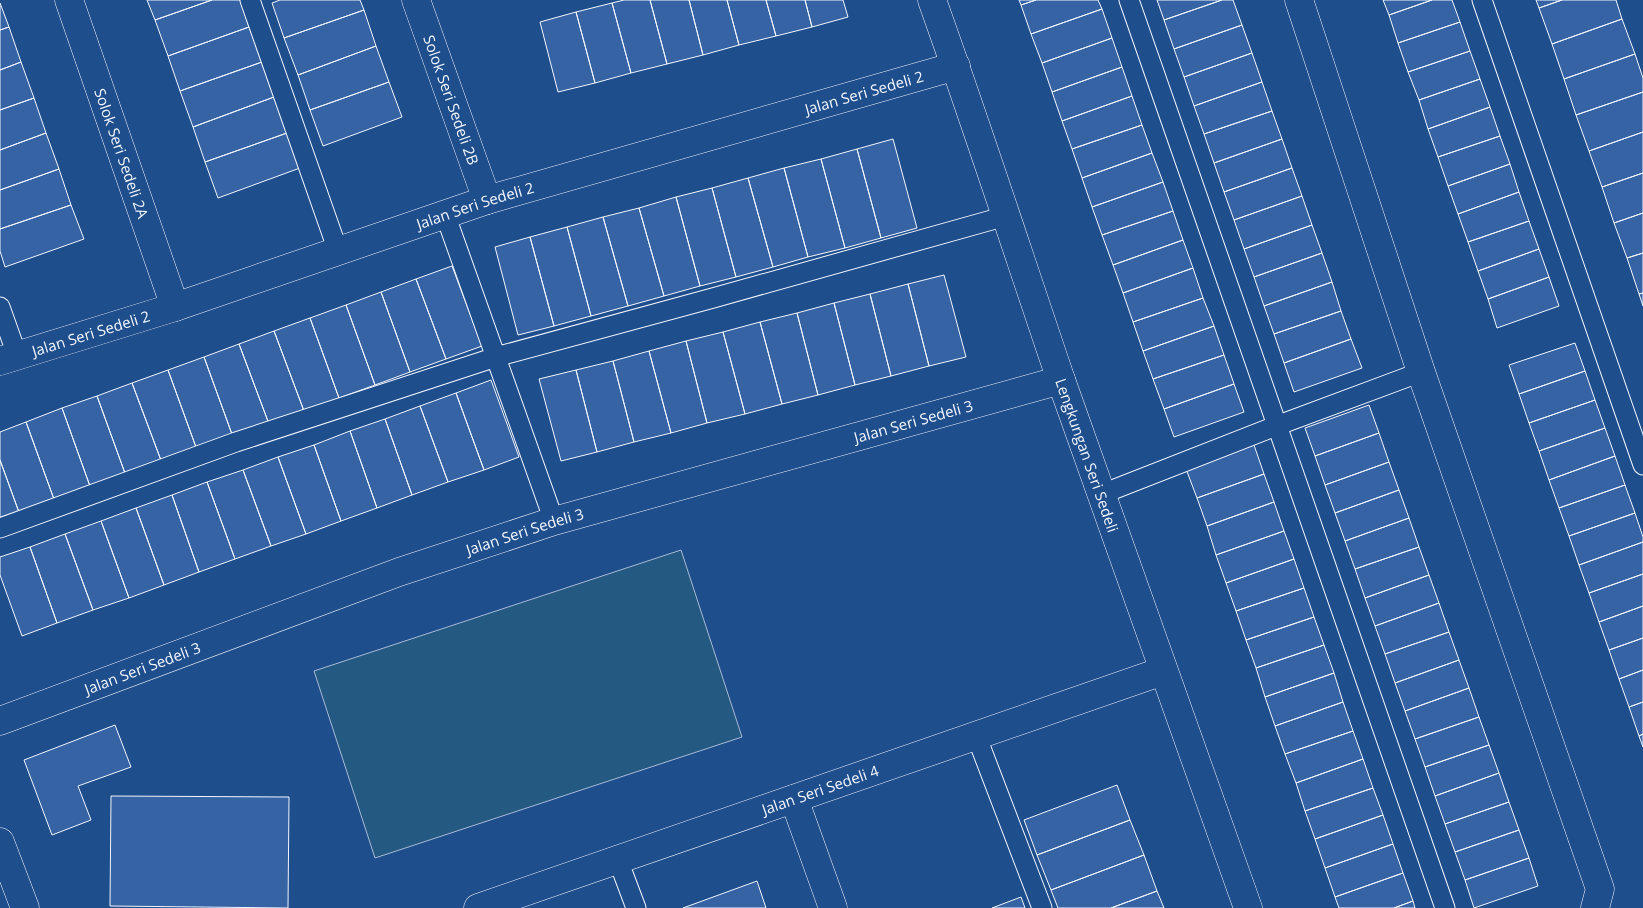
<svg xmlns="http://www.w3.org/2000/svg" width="1643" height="908" font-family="'Open Sans',sans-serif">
  <rect width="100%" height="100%" fill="#1f4e8c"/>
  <path fill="#245a82" stroke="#a8bbd7" d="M681,550L742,737L375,858L314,671Z"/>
  <path fill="#3563a3" stroke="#f2f6ff" d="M147,0H212L155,20Z
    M212,0H240L249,27L168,56L155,20Z
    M280,0H360L364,10L284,38L272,3Z
    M624,0H650L667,64L631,73L612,3Z
    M650,0H689L703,55L667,64Z
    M689,0H727L739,45L703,55Z
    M727,0H766L776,36L739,45Z
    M766,0H805L812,27L776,36Z
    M805,0H843L848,17L812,27Z
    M1019,0H1036L1021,5Z
    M1036,0H1098L1102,9L1031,34L1021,5Z
    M1157,0H1222L1164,20Z
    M1222,0H1233L1242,25L1174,49L1164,20Z
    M1383,0H1432L1389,15Z
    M1432,0H1452L1460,22L1398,43L1389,15Z
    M1536,0H1562L1539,8Z
    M1562,0H1616L1622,19L1552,44L1539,8Z
    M0,3L9,27L0,30Z
    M612,3L631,73L595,83L576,12Z
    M1102,9L1112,38L1042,63L1031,34Z
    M364,10L376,46L298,75L284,38Z
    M576,12L595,83L558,92L540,22Z
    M1622,19L1635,54L1564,79L1552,44Z
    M1460,22L1470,51L1408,72L1398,43Z
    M1242,25L1252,53L1184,77L1174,49Z
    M9,27L21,62L0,70V30Z
    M249,27L262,62L180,91L168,56Z
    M1112,38L1122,67L1052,92L1042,63Z
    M376,46L389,82L310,110L298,75Z
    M1470,51L1480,79L1419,100L1408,72Z
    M1252,53L1262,82L1194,106L1184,77Z
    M1635,54L1643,78V92L1576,115L1564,79Z
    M21,62L34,98L0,110V70Z
    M262,62L274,97L193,127L180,91Z
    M1122,67L1132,96L1062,121L1052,92Z
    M1480,79L1490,107L1428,129L1419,100Z
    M389,82L402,117L323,146L310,110Z
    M1262,82L1272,111L1204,134L1194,106Z
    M1643,92V132L1589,151L1576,115Z
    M1132,96L1142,125L1072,149L1062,121Z
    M274,97L287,133L205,162L193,127Z
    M34,98L46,133L0,150V110Z
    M1490,107L1500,136L1438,157L1428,129Z
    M1272,111L1282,139L1214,163L1204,134Z
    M1142,125L1152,153L1082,178L1072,149Z
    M1643,132V173L1602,187L1589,151Z
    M46,133L59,169L0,190V150Z
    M287,133L300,168L218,198L205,162Z
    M1500,136L1510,164L1448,186L1438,157Z
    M893,139L917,228L881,238L857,149Z
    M1282,139L1292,168L1224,192L1214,163Z
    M857,149L881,238L845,248L821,159Z
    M1152,153L1163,182L1092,207L1082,178Z
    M821,159L845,248L808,257L784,168Z
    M1510,164L1519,192L1458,214L1448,186Z
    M784,168L808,257L773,267L748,178Z
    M1292,168L1302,196L1234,220L1224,192Z
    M59,169L71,205L0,229V190Z
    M1643,173V213L1614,223L1602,187Z
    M748,178L773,267L736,277L712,188Z
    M1163,182L1173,211L1102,235L1092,207Z
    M712,188L736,277L700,286L676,197Z
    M1519,192L1529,221L1468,242L1458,214Z
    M1302,196L1312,225L1244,249L1234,220Z
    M676,197L700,286L664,296L639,208Z
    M71,205L84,239L5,267L0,251V229Z
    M639,208L664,296L628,306L603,217Z
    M1173,211L1183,240L1113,265L1102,235Z
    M1643,213V253L1627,258L1614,223Z
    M603,217L628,306L591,316L567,227Z
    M1529,221L1539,249L1478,271L1468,242Z
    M1312,225L1322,253L1254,277L1244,249Z
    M567,227L591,316L554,326L530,237Z
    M530,237L554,326L518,335L495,247Z
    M1183,240L1193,268L1123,293L1113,265Z
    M1539,249L1549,277L1488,299L1478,271Z
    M1322,253L1332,282L1264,306L1254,277Z
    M1643,253V293L1639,294L1627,258Z
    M452,266L482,346L446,359L416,279Z
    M1193,268L1203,298L1133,322L1123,293Z
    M944,275L966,357L929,366L908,284Z
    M1549,277L1559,306L1497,328L1488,299Z
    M416,279L446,359L410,372L381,292Z
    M1332,282L1341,311L1274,334L1264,306Z
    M908,284L929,366L891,376L870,294Z
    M381,292L410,372L375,385L346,305Z
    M1643,293V306L1639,294Z
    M870,294L891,376L855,385L834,303Z
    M1203,298L1214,326L1143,351L1133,322Z
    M834,303L855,385L818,395L797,313Z
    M346,305L375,385L339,398L310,318Z
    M1341,311L1351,339L1284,363L1274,334Z
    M797,313L818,395L782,404L760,322Z
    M310,318L339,398L304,411L274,331Z
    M760,322L782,404L745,414L723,332Z
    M1214,326L1224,355L1153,379L1143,351Z
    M274,331L304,411L269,424L239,344Z
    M723,332L745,414L707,423L686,341Z
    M1351,339L1362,368L1294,392L1284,363Z
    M686,341L707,423L671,433L649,351Z
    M1575,343L1585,371L1519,394L1509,365Z
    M239,344L269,424L233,437L204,357Z
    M649,351L671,433L634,442L613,361Z
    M1224,355L1234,384L1164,409L1153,379Z
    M204,357L233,437L197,450L168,370Z
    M613,361L634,442L597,452L576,370Z
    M168,370L197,450L162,463L132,383Z
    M576,370L597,452L561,461L539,379Z
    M1585,371L1595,400L1529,423L1519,394Z
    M491,380L519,457L484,470L456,393Z
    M132,383L162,463L126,476L97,396Z
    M1234,384L1244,412L1174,437L1164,409Z
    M456,393L484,470L448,482L420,406Z
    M97,396L126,476L91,489L62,408Z
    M1595,400L1605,428L1539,451L1529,423Z
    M1369,405L1379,433L1315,456L1305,428Z
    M420,406L448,482L412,495L385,419Z
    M62,408L91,489L55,502L26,422Z
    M385,419L412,495L377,508L350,431Z
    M26,422L55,502L20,515L0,460V432Z
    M1605,428L1615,456L1549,480L1539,451Z
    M350,431L377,508L341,521L314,445Z
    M1379,433L1389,462L1325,485L1315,456Z
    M314,445L341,521L306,534L278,457Z
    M1254,445L1264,474L1197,498L1186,469Z
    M1615,456L1625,485L1559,508L1549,480Z
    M278,457L306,534L271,546L243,470Z
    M0,460L20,515L0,522Z
    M1389,462L1399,490L1335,513L1325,485Z
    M243,470L271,546L235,559L207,482Z
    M1264,474L1274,502L1207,526L1197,498Z
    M207,482L235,559L199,572L172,495Z
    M1625,485L1635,513L1569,536L1559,508Z
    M1399,490L1409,518L1345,541L1335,513Z
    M172,495L199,572L164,585L136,508Z
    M1274,502L1284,531L1216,555L1207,526Z
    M136,508L164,585L129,598L101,521Z
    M1635,513L1643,537V542L1579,565L1569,536Z
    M1409,518L1419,547L1355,569L1345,541Z
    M101,521L129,598L93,610L65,534Z
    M1284,531L1294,559L1226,583L1216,555Z
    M65,534L93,610L57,623L30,547Z
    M1643,542V574L1589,593L1579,565Z
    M30,547L57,623L22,636L0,575V557Z
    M1419,547L1429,575L1365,598L1355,569Z
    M1294,559L1304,588L1236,611L1226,583Z
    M1643,574V606L1599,622L1589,593Z
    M1429,575L1439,603L1375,626L1365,598Z
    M1304,588L1314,617L1246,640L1236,611Z
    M1439,603L1449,632L1385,654L1375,626Z
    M1643,606V638L1609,650L1599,622Z
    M1314,617L1324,645L1256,668L1246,640Z
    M1449,632L1459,660L1395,683L1385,654Z
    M1643,638V670L1619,679L1609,650Z
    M1324,645L1334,673L1265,697L1256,668Z
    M1459,660L1469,688L1405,711L1395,683Z
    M1643,670V702L1629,707L1619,679Z
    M1334,673L1343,702L1275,726L1265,697Z
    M1469,688L1479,717L1415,739L1405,711Z
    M1343,702L1353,731L1285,754L1275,726Z
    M1643,702V734L1639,736L1629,707Z
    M1479,717L1489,745L1425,767L1415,739Z
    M115,725L131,767L78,786L91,820L52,835L24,760Z
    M1353,731L1363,759L1296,783L1285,754Z
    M1643,734V747L1639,736Z
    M1489,745L1499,773L1435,796L1425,767Z
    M1363,759L1373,788L1305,811L1296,783Z
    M1499,773L1509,802L1445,824L1435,796Z
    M1117,785L1130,820L1037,855L1024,820Z
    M1373,788L1383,815L1315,839L1305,811Z
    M111,796L289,797L288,908L110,906Z
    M1509,802L1519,830L1455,852L1445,824Z
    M1383,815L1393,844L1325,868L1315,839Z
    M1130,820L1144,855L1051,890L1037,855Z
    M1519,830L1529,858L1465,880L1455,852Z
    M1393,844L1403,873L1335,897L1325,868Z
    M1144,855L1157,891L1111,908H1058L1051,890Z
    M1529,858L1538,886L1474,908L1465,880Z
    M1403,873L1413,901L1394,908H1339L1335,897Z
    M757,881L766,908H683Z
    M1157,891L1164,908H1111Z
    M1021,897L1025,908H992Z
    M1413,901L1415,908H1394Z"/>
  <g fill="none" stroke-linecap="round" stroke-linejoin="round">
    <defs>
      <path id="lane" d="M250,0L338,251
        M1129,0L1445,908
        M1482,0L1643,465
        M445,214L554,521
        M0,307L17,355
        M1102,494L1276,426L1421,372
        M0,528L236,442L496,357L713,298L1006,216
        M976,735L1042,908
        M618,860L636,908"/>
      <g id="street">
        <path id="s1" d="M69,0L175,307"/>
        <path id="s2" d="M416,0L487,200"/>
        <path id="s3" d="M932,0C977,126 1018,253 1061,380C1122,556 1185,732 1248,908"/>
        <path d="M1299,0L1421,372L1600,889L1595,908"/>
        <path id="s4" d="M0,361L175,307L487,200L956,66"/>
        <path id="s5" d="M0,721L399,572L554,521L1061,380"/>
        <path d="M794,799L833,908"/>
        <path d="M0,842L25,908"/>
        <path id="s6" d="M478,908L1163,671"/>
      </g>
    </defs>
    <use href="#lane" stroke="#f2f6ff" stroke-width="21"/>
    <use href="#street" stroke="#f2f6ff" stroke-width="29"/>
    <use href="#lane" stroke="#1f4e8c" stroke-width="19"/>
    <use href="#street" stroke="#1f4e8c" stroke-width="28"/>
  </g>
  <g text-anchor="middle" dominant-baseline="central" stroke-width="4" stroke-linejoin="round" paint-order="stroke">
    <g font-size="15" fill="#f2f6ff" stroke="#1f4e8c">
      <text stroke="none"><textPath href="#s4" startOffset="905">Jalan Seri Sedeli 2</textPath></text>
      <text stroke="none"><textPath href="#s2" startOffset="106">Solok Seri Sedeli 2B</textPath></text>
      <text stroke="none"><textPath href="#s1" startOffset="162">Solok Seri Sedeli 2A</textPath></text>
      <text stroke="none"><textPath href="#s4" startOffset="500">Jalan Seri Sedeli 2</textPath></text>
      <text stroke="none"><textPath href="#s4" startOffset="95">Jalan Seri Sedeli 2</textPath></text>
      <text stroke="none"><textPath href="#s5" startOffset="962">Jalan Seri Sedeli 3</textPath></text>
      <text stroke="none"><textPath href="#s3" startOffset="481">Lengkungan Seri Sedeli</textPath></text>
      <text stroke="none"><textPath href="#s5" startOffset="558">Jalan Seri Sedeli 3</textPath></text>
      <text stroke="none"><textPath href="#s5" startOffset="152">Jalan Seri Sedeli 3</textPath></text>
      <text stroke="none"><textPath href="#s6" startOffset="362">Jalan Seri Sedeli 4</textPath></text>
    </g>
  </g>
</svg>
